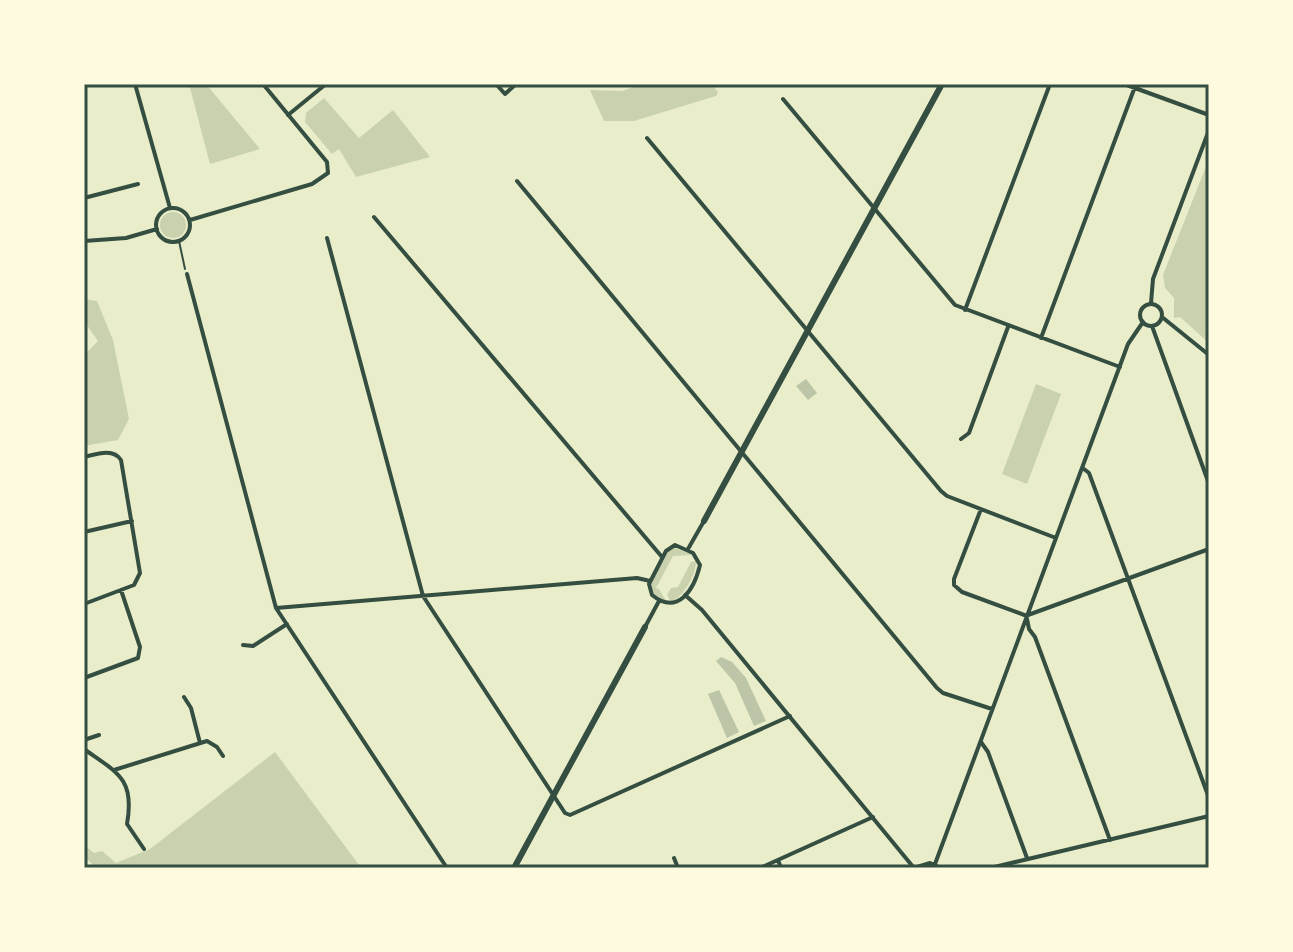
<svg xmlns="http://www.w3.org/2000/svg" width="1293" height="952" font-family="Signika,sans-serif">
  <rect width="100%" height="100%" fill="#e9edc9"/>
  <path fill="#cad2ad" d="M189,84H206L260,149L210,164Z
    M640,84H711L718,92L716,96L634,121H604L590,90L623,91Z
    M324,98L359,138L393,110L430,157L356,177L339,149L332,154L305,122L306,113Z
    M1209,159V343L1180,317L1174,318V298L1165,288L1163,275Z
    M160 225a13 13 0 1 1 26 0a13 13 0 1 1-26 0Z
    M84,299L97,301L113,340L129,419L118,440L84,446V355L98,341L84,321Z
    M1036,384L1061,394L1027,484L1002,474Z
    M675,548L692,555L673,556L656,588L659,589L666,601L654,594L651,584L668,552Z
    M696,561C696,575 684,596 671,602L667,595L671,588L678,587L691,562Z
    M275,752L359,865L354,868H96L84,856V845L94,853L102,851L116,863L150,849Z"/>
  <path fill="#bcc5a7" d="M806,379L817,393L808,400L796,386Z
    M721,657L732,662L746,678L766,721L754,726L735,683L716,661Z
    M719,690L739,732L727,738L708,694Z"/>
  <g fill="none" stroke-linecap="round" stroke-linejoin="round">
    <path stroke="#344e41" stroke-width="2" d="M179,241L185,269"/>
    <path stroke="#344e41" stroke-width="4" d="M135,84L170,208
      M496,84L505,94L516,84
      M1124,84L1209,115
      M783,99L955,305L1120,367
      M288,115L326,84
      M647,138L941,491L947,496L1056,538
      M517,181L937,688L943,693L992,709
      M84,198L138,184
      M156 225a17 17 0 1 1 34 0a17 17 0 1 1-34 0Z
      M374,217L662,557
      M190,220L312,184L328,173L327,162L263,84
      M327,238L423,596L565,813L570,815L790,716
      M84,241L126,238L157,229
      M187,274L276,608L447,868
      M1151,303L1153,279L1209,130
      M1140 315a11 11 0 1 1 22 0a11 11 0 1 1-22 0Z
      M965,310L1050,84
      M1162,317L1209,355
      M1152,326L1209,484
      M1041,338L1136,84
      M961,439L969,433L1008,327
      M84,457C97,454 113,448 121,460L140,573L134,585L84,604
      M1084,469L1089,473L1209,798
      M981,509L954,579V585L962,592L1027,616
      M84,532L132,521
      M675,545L693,553L700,565C694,590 678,616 652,595L649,584L666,551Z
      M688,549L704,521
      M685,595L702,610L914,868
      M276,608L637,578L650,581
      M1028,615L1209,549
      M1027,619L1029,629L1035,637L1110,840
      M645,627L659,601
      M243,645L253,646L287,624
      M84,678L138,658L140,647L121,590
      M184,697L191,708L200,743
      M84,740L99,735
      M981,742L988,752L1027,858
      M84,749C118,773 135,779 127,824L144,849
      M114,770L207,741L217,747L223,756
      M674,858L678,868
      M778,860L781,868
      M935,864L1128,344L1143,322
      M760,868L873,817
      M914,868L930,863L941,868
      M990,868L1209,816"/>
    <path stroke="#344e41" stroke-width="6" d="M704,521L942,84
      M514,868L645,627"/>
  </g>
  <rect width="1293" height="952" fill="none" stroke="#fefae0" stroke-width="172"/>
  <rect x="86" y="86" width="1121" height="780" fill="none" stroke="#344e41" stroke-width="3"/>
</svg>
